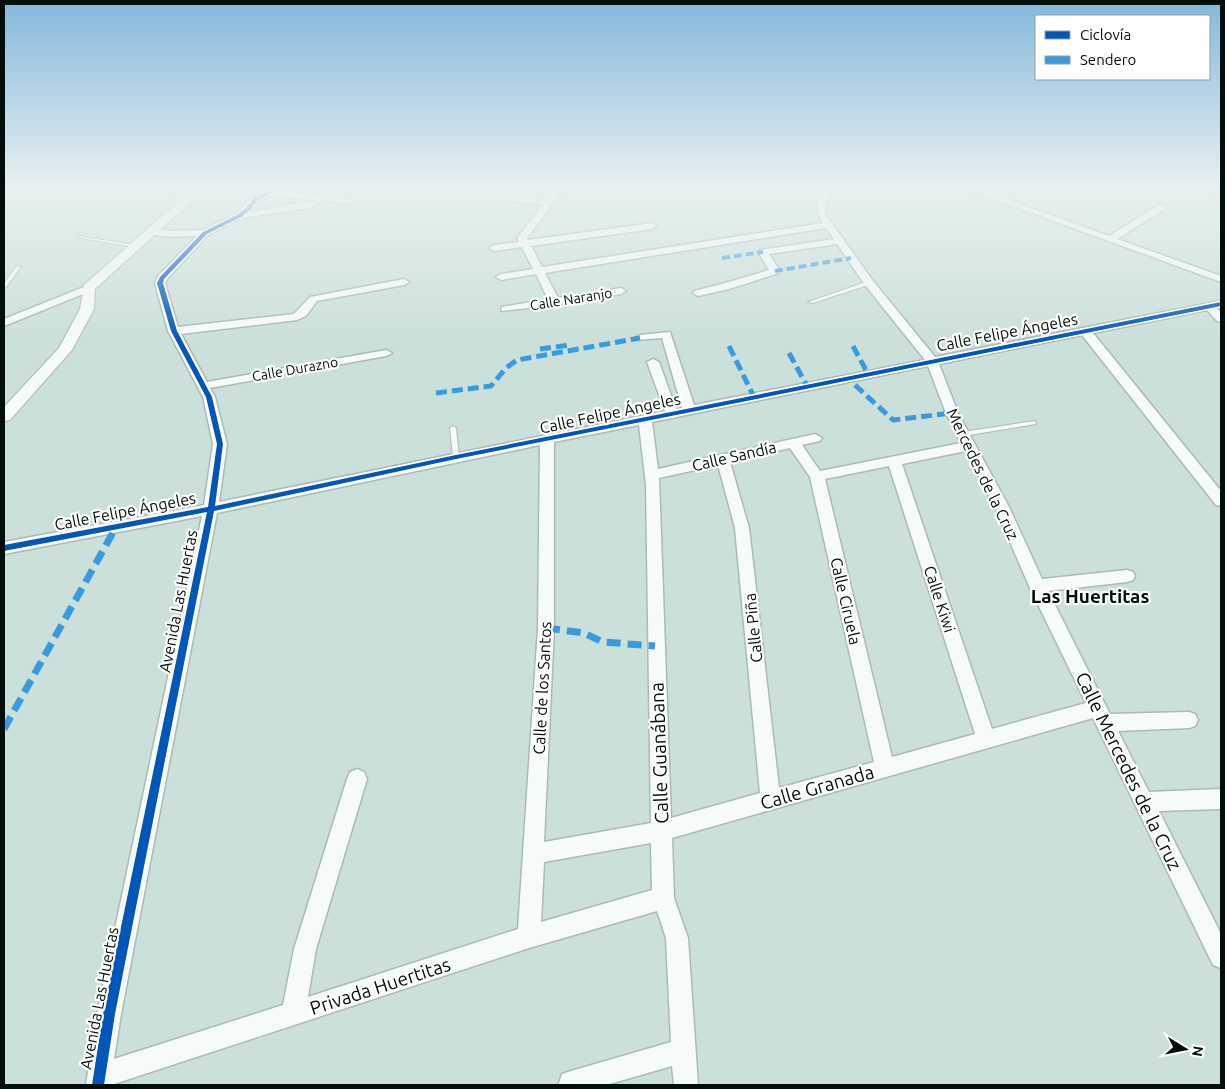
<svg xmlns="http://www.w3.org/2000/svg" width="1225" height="1089" font-family="Ubuntu,sans-serif">
  <rect width="100%" height="100%" fill="#cbe0db"/>
  <g fill="none" stroke-linecap="round" stroke-linejoin="round">
    <defs>
      <path id="service" d="M78,236L135,245L137,246L135,247L80,238H78Z
        M17,266L21,267L6,287H4V283Z
        M869,281L871,282V284L813,303L808,302Z
        M1034,421L1036,422V424L963,436L960,434L963,432Z
        M453,426L456,428L459,457L456,459L453,457L450,428Z"/>
      <path id="minor" d="M166,188H177L192,199L185,201Z
        M271,188H282L278,191L322,196L331,188H340L331,197L348,198L352,201L348,204L326,201L310,208L241,218L208,235L167,279L165,283L178,327L294,314L310,297L404,279L409,282L404,285L317,301L306,316L297,320L181,334L207,382L386,350L392,353L386,356L210,388L215,397L227,444L219,502L665,411L647,362L653,359L659,362L676,409L682,408L662,338L636,340L634,338L640,335L670,332L694,405L925,360L865,285L837,244L769,254L780,271L779,273L729,289L698,296L693,293L694,291L722,284L769,270L758,252L760,250L834,239L826,228L545,273L558,298L621,288L626,291L621,294L555,305L502,311L501,309L502,307L548,299L536,274L501,280L496,277L501,274L533,269L522,247L494,251L489,248L494,245L519,242L517,238L543,205L512,201L506,188H514L518,197L546,200L555,188H564L527,238L528,240L652,223L657,226L652,229L531,246L542,267L823,223C814,210 818,202 825,188H833L825,206L826,215L873,281L935,357L1221,301V307L1217,308L1221,313V322L1217,321L1207,310L1093,333L1221,491V506L1216,505L1082,335L939,364L958,413L1009,507L1042,579L1127,570L1133,572L1135,576L1133,580L1127,582L1048,591L1110,714L1189,712L1195,714L1198,720L1195,726L1189,728L1118,731L1149,792L1221,789V809L1159,811L1221,934V968L1213,965L1093,718L672,838L674,898L688,938L698,1085H674L672,1066L606,1085H559V1083L562,1074L571,1071L671,1042L666,938L657,911L529,948L111,1085H86L97,1014L202,516L4,554V542L204,505L213,444L203,397L168,331L155,283L158,276L197,236C183,236 156,239 145,231L150,228L171,231L203,230L236,214L253,197ZM269,196L314,200L250,212L259,201ZM928,366L946,413L961,443L820,471L802,445L820,441L822,438L815,434L658,469L652,422ZM639,425L646,485L651,823L544,842L554,628V442ZM540,445L538,628L518,929L308,997L316,949L367,779L364,772L357,769L350,772L347,779L294,949L283,1005L114,1059L121,1014L217,513ZM790,448L810,477L874,762L779,788L749,528L730,462ZM966,451L995,507L1029,586L1086,703L992,729L902,464ZM718,465L735,528L760,793L671,818L659,478ZM889,466L975,734L892,757L825,479ZM651,843L652,890L541,922L544,862Z
        M963,188H976L1109,236L1159,205H1165V209L1117,239L1221,276V282Z
        M1214,188H1221V190L1217,193L1214,192Z
        M89,285L93,286L94,288L93,290L4,326V319Z"/>
      <path id="tertiary" d="M198,188H211L192,201L95,289L94,309L72,350L10,420L4,421V407L59,348L80,309L84,285L184,197Z"/>
    </defs>
    <use href="#service" stroke="#abbab7" stroke-width="2"/>
    <use href="#minor" stroke="#abbab7" stroke-width="3"/>
    <use href="#tertiary" stroke="#abbab7" stroke-width="2"/>
    <use href="#service" fill="#f7fafa" fill-rule="evenodd"/>
    <use href="#minor" fill="#f7fafa" fill-rule="evenodd"/>
    <use href="#tertiary" fill="#f7fafa" fill-rule="evenodd"/>
    <path stroke="#399ade" stroke-width="4" stroke-dasharray="8 4" stroke-linecap="butt" d="M722,258L763,252
      M775,271L851,258"/>
    <path stroke="#399ade" stroke-width="5" stroke-dasharray="11 5" stroke-linecap="butt" d="M729,346L754,397
      M853,346L868,374
      M540,349L570,345
      M789,353L807,386
      M855,385L893,420L952,413
      M436,393L491,386L506,368L517,360L640,338"/>
    <path stroke="#399ade" stroke-width="7" stroke-dasharray="14 7" stroke-linecap="butt" d="M546,628L584,633L603,642L655,646
      M4,729L116,527"/>
    <defs>
      <path id="cycleway" d="M274,188H280L258,200L250,210L241,217L207,234L164,279L163,283L177,331L212,397L223,444L215,506L456,455L1221,302V306L456,459L214,511L115,1014L104,1085H92L103,1014L207,512L4,551V545L208,507L217,444L206,397L171,331L157,283L160,277L203,232L237,215L246,208L254,198Z"/>
    </defs>
    <use href="#cycleway" stroke="#fff" stroke-width="3"/>
    <use href="#cycleway" fill="#0057b8" fill-rule="evenodd"/>
  </g>
  <linearGradient id="sky" x2="0" y2="1"><stop stop-color="#84b8de"/><stop offset="0.55" stop-color="#e8f1ef"/><stop offset="1" stop-color="#e8f1ef" stop-opacity="0"/></linearGradient>
  <rect width="1225" height="341" fill="url(#sky)"/>
  <g text-anchor="middle" dominant-baseline="central" stroke-width="4.5" stroke-linejoin="round" paint-order="stroke">
    <g font-size="14" fill="#020e0b" stroke="#fff">
      <text transform="translate(571 299) rotate(-9)">Calle Naranjo</text>
      <text transform="translate(295 369) rotate(-10)">Calle Durazno</text>
    </g>
    <g font-size="16" fill="#020e0b" stroke="#fff">
      <text transform="translate(1007 332) rotate(-11)">Calle Felipe Ángeles</text>
      <text transform="translate(610 413) rotate(-12)">Calle Felipe Ángeles</text>
      <text transform="translate(734 456) rotate(-13)">Calle Sandía</text>
      <text transform="translate(983 474) rotate(64)">Mercedes de la Cruz</text>
      <text transform="translate(125 511) rotate(-11)">Calle Felipe Ángeles</text>
      <text transform="translate(940 599) rotate(72)">Calle Kiwi</text>
      <text transform="translate(178 601) rotate(-79)">Avenida Las Huertas</text>
      <text transform="translate(846 601) rotate(77)">Calle Ciruela</text>
      <text transform="translate(753 628) rotate(-96)">Calle Piña</text>
      <text transform="translate(542 688) rotate(-87)">Calle de los Santos</text>
      <text transform="translate(99 998) rotate(-79)">Avenida Las Huertas</text>
    </g>
    <g font-size="19" font-weight="bold" fill="#020e0b" stroke="#fff">
      <text x="1090" y="596">Las Huertitas</text>
    </g>
    <g font-size="19" fill="#020e0b" stroke="#fff">
      <text transform="translate(659 753) rotate(-92)">Calle Guanábana</text>
      <text transform="translate(1129 771) rotate(64)">Calle Mercedes de la Cruz</text>
      <text transform="translate(817 787) rotate(-16)">Calle Granada</text>
      <text transform="translate(380 986) rotate(-18)">Privada Huertitas</text>
    </g>
  </g>
  <rect width="1225" height="1089" fill="none" stroke="#020e0b" stroke-width="10"/>
  <rect x="1035" y="15" width="175" height="65" fill="#ffffff" stroke="#9a9f9d"/>
  <rect x="1045" y="31" width="25" height="8" fill="#0057b8" stroke="#9a9f9d"/>
  <text x="1080" y="40" font-size="15" fill="#020e0b">Ciclovía</text>
  <rect x="1045" y="56" width="25" height="8" fill="#399ade" stroke="#9a9f9d"/>
  <text x="1080" y="65" font-size="15" fill="#020e0b">Sendero</text>
  <g transform="translate(1185 1049) rotate(100)" stroke="#ffffff" stroke-width="4" paint-order="stroke">
  <path d="M0-4L9 19L0 12L-9 19Z" fill="#020e0b"/>
  <text y="-8" font-size="14" font-weight="bold" text-anchor="middle" fill="#020e0b">N</text>
  </g>
</svg>
